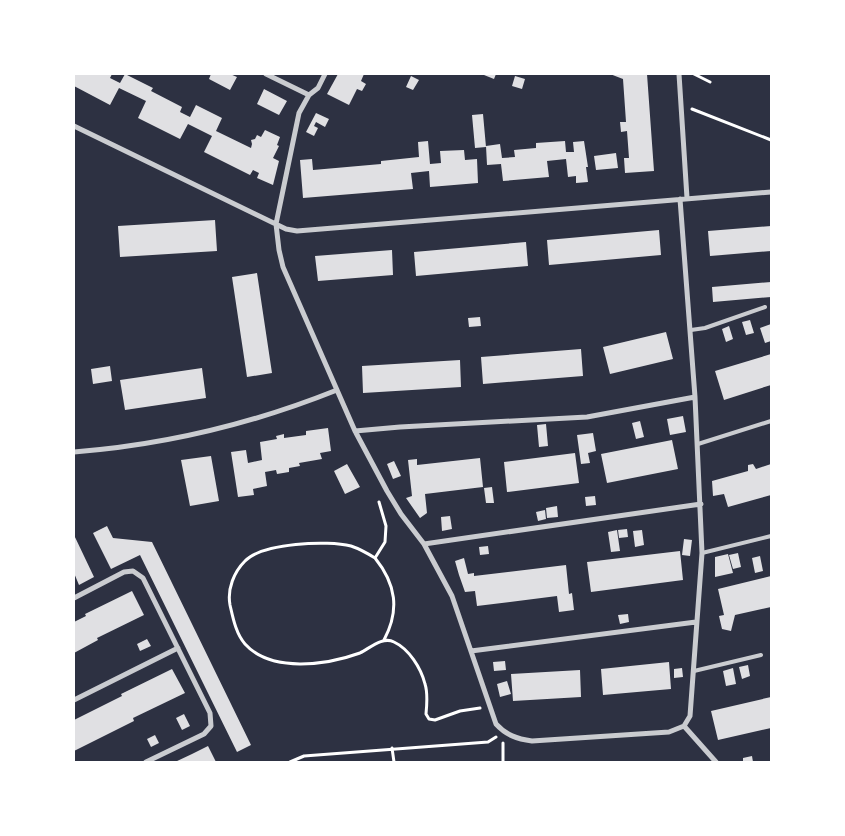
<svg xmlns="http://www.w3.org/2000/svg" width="845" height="836" font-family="Manrope,sans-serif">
  <rect width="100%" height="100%" fill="#2d3142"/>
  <path fill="#e0e0e3" d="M74,74H112L110,78L120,83L125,74L153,88L151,91L182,107L180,112L190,117L196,105L222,118L216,131L251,148L252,144L251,140L255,139L257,135L261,137L265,130L280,137L277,145L279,146L273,158L279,161L273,185L257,178L259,173L253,170L250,175L204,152L212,136L188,124L180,139L138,118L146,101L119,88L110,105L74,86Z
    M211,74H230L237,77L230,90L209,79Z
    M338,74H364L361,81L366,84L362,91L357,89L349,105L327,94Z
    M485,74H496L494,79L484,75Z
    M610,74H647L654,171L625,173L624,158H629L627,131L621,132L620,122H626L623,79Z
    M411,76L419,80L413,90L406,87Z
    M515,76L525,79L522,89L512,86Z
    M264,89L287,101L279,115L257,104Z
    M316,113L329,119L325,127L316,122L314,126L318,128L314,136L306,132Z
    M483,114L486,147L475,148L472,115Z
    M428,141L430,164L441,163L440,151L464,150L465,160L477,159L478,183L430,187L429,171L411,173L413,189L303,198L300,160L312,159L313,170L381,164V161L419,157L418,142Z
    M565,141L566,152H574L573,142L584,141L588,167H586L588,182L576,183V176L568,177L566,159L547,161L549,177L503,181L501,164L487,165L486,146L500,144L502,158L515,157L514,150L536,148V143Z
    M616,153L618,168L596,170L594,156Z
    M215,220L217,251L120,257L118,226Z
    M771,226V251L710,256L708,231Z
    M659,230L661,255L549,265L547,240Z
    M526,242L528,266L416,276L414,252Z
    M392,250L393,275L318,281L315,256Z
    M257,273L272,373L247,377L232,277Z
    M771,282V297L713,302L712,287Z
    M480,317L481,326L469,327L468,318Z
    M750,320L754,333L746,335L742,322Z
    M771,324V341L765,343L760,328Z
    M729,326L733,339L726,342L722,329Z
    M666,332L673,359L610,374L603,347Z
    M581,349L583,376L483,384L481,357Z
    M771,354V385L724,400L715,371Z
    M460,360L461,387L363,393L362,366Z
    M110,366L112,381L93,384L91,369Z
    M202,368L206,398L125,410L120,380Z
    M683,416L686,432L670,435L667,419Z
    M640,421L644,437L636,439L632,423Z
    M546,424L548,446L539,447L537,425Z
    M328,428L331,451L320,453L322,459L299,463L300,466L289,468V472L277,474L276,470L265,472L267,486L253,489L254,495L238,497L231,452L246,450L248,463L262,460L260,442L277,439L276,436L284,434V438L306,435V431Z
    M593,433L596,451L588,453L590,463L581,464L577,435Z
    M672,440L678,469L607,483L601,454Z
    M575,453L579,483L507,492L504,462Z
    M211,456L219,501L190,506L181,460Z
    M480,458L483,487L425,494L427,513L420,518L406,498L412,496L408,460L417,459V465Z
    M394,461L401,476L393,479L387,464Z
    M347,464L360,487L345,494L334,471Z
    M753,464L756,469L771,464V495L728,507L724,494L713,496L712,481L748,471V465Z
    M492,487L494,503H486L484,488Z
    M595,496L596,505L586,506L585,497Z
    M557,506L558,517L547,518L546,508Z
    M545,510L546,519L538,521L536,512Z
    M450,516L452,529L442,531L441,517Z
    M107,526L113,538L152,542L251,745L237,752L140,555L111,569L93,533Z
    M627,529L628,537L619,538L618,530Z
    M617,530L620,551L611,552L608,532Z
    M642,530L644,545L635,547L633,531Z
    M74,535L94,577L79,585L74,573Z
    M684,539L692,540L690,556L682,555Z
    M488,546L489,554L480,555L479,547Z
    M680,551L683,580L591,592L587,562Z
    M738,553L741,567L733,569L729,555Z
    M728,554L733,573L715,577V557Z
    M760,556L763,571L755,573L752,558Z
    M464,558L468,574L474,573V576L566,565L569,594L572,593L574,610L559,612L557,596L477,606L475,591L465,592L459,575L455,561Z
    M771,576V607L735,615L731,631L722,629L719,616L724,615L718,589Z
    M132,591L144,615L97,638L98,640L74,653V622L86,616L85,614Z
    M628,614L629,622L620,624L618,615Z
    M147,639L151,646L140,651L137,644Z
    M505,661L506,670L494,671L493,662Z
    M669,662L671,689L603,695L601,669Z
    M748,665L750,676L742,679L739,667Z
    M682,668L683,677L674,678V669Z
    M733,668L736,684L726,686L723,671Z
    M172,669L185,693L133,718L134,721L74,751V720L122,696L121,694Z
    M580,670L581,697L513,701L511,674Z
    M507,681L511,694L500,697L497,684Z
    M771,697V728L718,740L711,711Z
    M184,714L190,726L182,730L176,718Z
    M155,735L159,743L151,747L147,739Z
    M208,746L216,762H175L192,754Z
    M752,756L753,762H743V758Z"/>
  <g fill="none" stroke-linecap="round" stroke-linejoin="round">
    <path stroke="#fff" stroke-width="3" d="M694,74L710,82
      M692,109L771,140
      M379,502L386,526L385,542L375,558C367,553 360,549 351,546C328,540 262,543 245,561C234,572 227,589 230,605C233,618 236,634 245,644C271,673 327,665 360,653C370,648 383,636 394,642C409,649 421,668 425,684C428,693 427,704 426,714L429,719L435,720L460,711L480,708
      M375,558C396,584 400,610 384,640
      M503,743V762
      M392,748L394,762
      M290,762L304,756L488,742L496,737"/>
    <path stroke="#caccd0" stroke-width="4" d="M691,330L705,328L765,307
      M698,444L771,421
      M702,553L771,536
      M694,671L761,655"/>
    <path stroke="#caccd0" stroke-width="5" d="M266,74L309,95
      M325,74L318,88L309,95L299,113L276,224L279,250L283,267L355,431L387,491L401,514L424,544L452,596L496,724C506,735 517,739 532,741L669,732L684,726L690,716L702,553L695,397L680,199
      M679,74L687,198
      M74,126L286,229L297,231L771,192
      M355,431L400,427L587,417L695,397
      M74,452C165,445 252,424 337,390
      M424,544L701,504
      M74,598L124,572L133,571L143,578L210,713L211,726L204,734L146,762
      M471,651L696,622
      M74,700L178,648
      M684,726L716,762"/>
  </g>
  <rect width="845" height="836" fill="none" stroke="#ffffff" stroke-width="150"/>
</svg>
